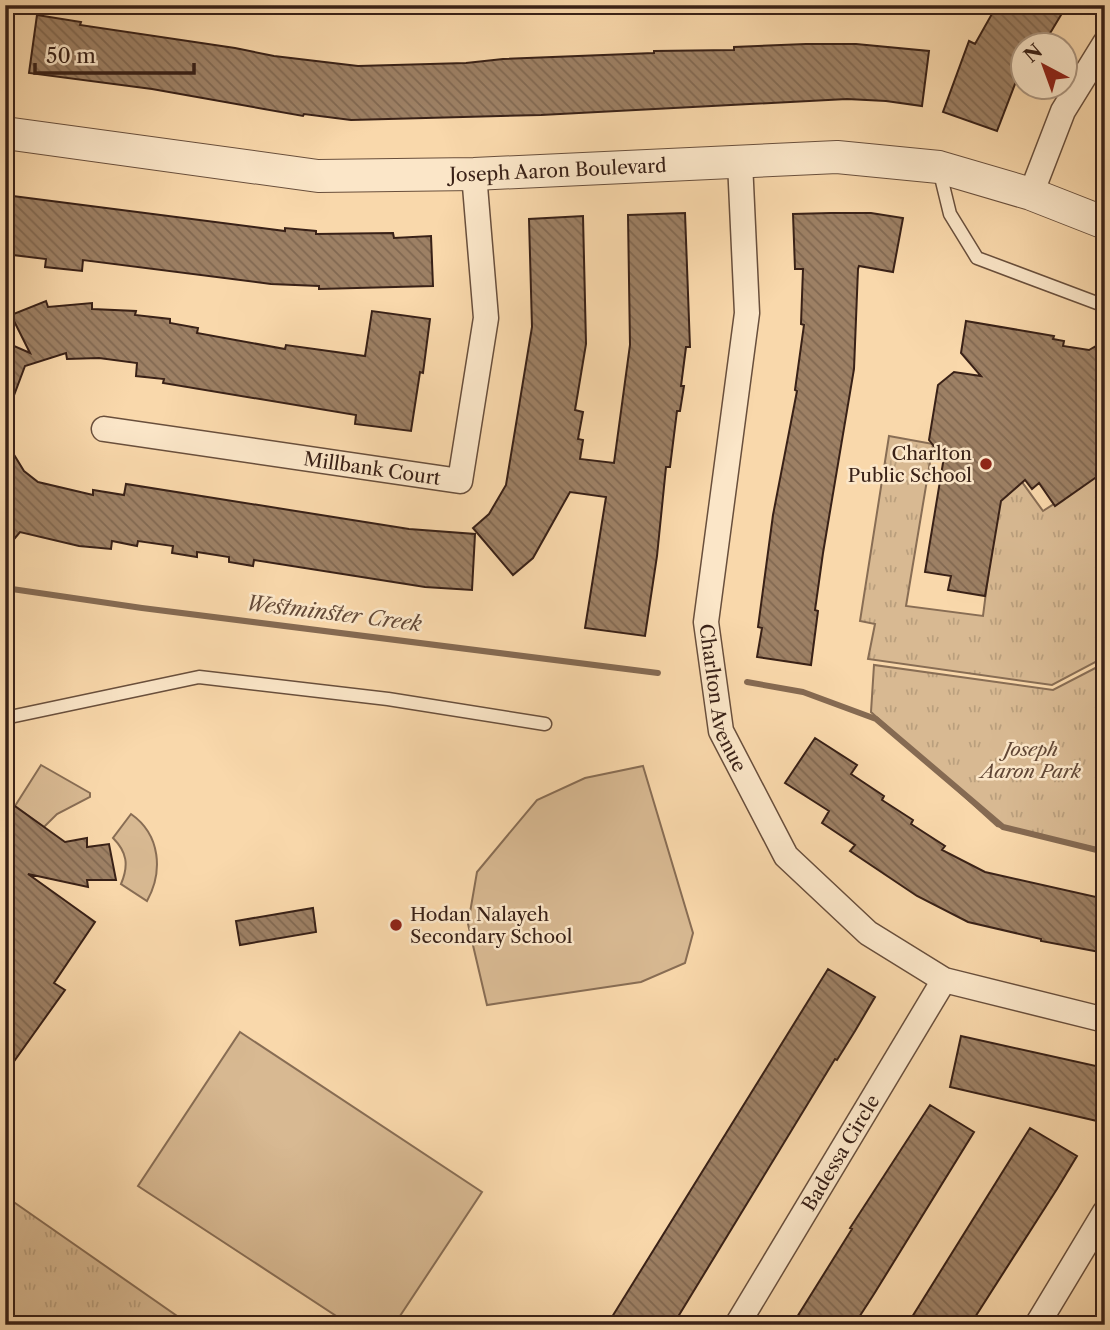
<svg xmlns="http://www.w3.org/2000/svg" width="1110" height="1330" font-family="'Libre Caslon Text',serif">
  <defs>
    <pattern id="park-tufts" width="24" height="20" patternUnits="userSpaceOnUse" patternTransform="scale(1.75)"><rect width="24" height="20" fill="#d8b992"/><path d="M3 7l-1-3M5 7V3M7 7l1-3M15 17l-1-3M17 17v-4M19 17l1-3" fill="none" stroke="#ba9f7d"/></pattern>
    <pattern id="building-back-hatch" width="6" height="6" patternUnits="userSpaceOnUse" patternTransform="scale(1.75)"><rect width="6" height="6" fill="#9d8064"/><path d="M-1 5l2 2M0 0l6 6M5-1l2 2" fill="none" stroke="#816851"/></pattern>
  </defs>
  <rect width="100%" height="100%" fill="#f9d8ab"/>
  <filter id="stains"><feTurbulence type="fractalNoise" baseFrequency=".00286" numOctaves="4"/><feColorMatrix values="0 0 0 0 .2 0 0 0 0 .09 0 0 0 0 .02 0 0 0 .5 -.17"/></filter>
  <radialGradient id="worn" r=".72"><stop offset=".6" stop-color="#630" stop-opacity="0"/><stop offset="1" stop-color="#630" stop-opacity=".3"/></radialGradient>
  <path fill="#d8b992" stroke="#886d54" stroke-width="2" d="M41,765L90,793V797L57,814L44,827L15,806Z
    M643,766L693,933L685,963L641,982L487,1005L468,924L477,872L537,800L585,778Z
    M131,814C161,835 163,872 147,901L121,884C129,865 127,852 113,838Z
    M240,1032L482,1192L394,1325H350L138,1186Z"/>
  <path fill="url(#park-tufts)" stroke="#886d54" stroke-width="2" d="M889,436L933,444L906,606L983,616L1001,475L1014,471L1043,511L1105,471V657L1052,685L868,659L875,624L860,621Z
    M1105,663V850L997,826L871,712L874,665L1053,690Z
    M5,1196L190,1325H5Z"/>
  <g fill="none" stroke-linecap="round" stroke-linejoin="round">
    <path stroke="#856a52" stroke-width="6" d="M5,588L142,608L658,673
      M747,682L803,692L876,719L1003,827L1105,852"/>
  </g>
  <path fill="url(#building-back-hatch)" stroke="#392117" stroke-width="2" d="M997,5H1067L1049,35L1047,34L1040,46H1023V63L997,131L943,112L969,41L975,44Z
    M37,15L81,22L80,25L235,48L274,56L358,66L466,63L503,59L654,53V51L734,50V47L806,44H856L929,51L922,106L886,101L847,99L541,115L351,120L304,114L303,116L152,89L29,73Z
    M5,195L285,231V228L316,231V234L393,233L394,238L431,236L433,286L319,289V286L271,284L83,260L82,271L45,267L46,259L5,254Z
    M685,213L690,347H686L681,386H684L680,411H677L670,467H666L657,556L645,636L585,628L606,497L570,492L533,558L513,575L473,528L489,514L506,485L532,327L529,219L583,216L586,344L575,410L583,412L578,439L583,440L580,459L614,463L630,345L628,215Z
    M831,213H871L903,218L893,272L859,266L858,269L854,369L823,553L815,610L818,611L811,665L757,657L762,628L758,627L773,515L797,391L795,390L804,325L801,324L803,269H795L793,214Z
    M46,301L48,307L92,303V309L136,311L135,315L170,319V323L198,328L197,333L285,349L286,345L365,356L372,311L430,319L423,373L420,372L411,431L355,424L356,415L163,383L164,379L136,376L137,363L99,358L67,359L66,353L25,366L7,414H5V342L30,353L11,315Z
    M966,321L1054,336L1053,339L1064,341L1063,346L1089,350L1096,346L1101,352L1105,353V471L1055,506L1039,483L1032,489L1025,480L1001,501L985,596L948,590L951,576L925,572L944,457L937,456V450L929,440L938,385L954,372L981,376L961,353Z
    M5,440L24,471L38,482L93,495V490L124,495L126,484L409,529L475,534L472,590L425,587L254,560L253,566L229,562V557L197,552V557L172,553L173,546L138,541L137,546L112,541L111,549L79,546L20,532L15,538L5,529Z
    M815,738L857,765L851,774L884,796L882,800L913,820L911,824L945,846L942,850L985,872L1105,899V953L1041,941V939L968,922L917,896L850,851L855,845L822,823L829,811L785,783Z
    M5,799L65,842L87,838V847L109,844L116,880H87L88,887L28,874L95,922L54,983L65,990L5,1074Z
    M313,908L316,932L240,945L236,921Z
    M828,969L875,997L855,1031L837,1060L835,1059L673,1325H607Z
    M961,1036L1105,1068V1084L1097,1121L950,1087Z
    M930,1105L974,1132L874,1294L854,1325H792L852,1229L850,1228Z
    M1030,1128L1077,1156L1057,1189L970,1325H907Z"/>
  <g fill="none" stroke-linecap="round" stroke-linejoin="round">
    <defs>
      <path id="service" d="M939,169L950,214L977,258L1105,306
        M5,718L199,677L388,699L545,724"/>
      <g id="minor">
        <path id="s1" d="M740,162L747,313L706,622L721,731L786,856L868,933L944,980L1105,1020"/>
        <path d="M1031,194L1063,111L1105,43"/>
        <path id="s2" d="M104,429L460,481L486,318L474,174"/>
        <path id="s3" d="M737,1325L944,980"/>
        <path d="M1037,1325L1105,1212"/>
      </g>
      <g id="tertiary">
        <path id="s4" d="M5,133L318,176L474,174L837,157L939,167L1031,194L1105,223"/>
      </g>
    </defs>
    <use href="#service" stroke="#694f3c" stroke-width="15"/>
    <use href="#minor" stroke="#694f3c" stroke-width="27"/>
    <use href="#tertiary" stroke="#694f3c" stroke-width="34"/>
    <use href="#service" stroke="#fbe6c8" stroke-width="12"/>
    <use href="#minor" stroke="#fbe6c8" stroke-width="24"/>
    <use href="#tertiary" stroke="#fbe6c8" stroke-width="32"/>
  </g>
  <g fill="#8f2418" stroke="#fbe6c8" stroke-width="2.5">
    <circle cx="986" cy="464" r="7"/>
    <circle cx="396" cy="925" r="7"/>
  </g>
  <g text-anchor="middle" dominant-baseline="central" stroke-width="5" stroke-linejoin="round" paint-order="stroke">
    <g font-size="19" fill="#392117" stroke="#fbe6c8">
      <text stroke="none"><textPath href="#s4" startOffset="556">Joseph Aaron Boulevard</textPath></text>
      <text stroke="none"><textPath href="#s2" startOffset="271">Millbank Court</textPath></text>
      <text stroke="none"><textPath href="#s1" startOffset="541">Charlton Avenue</textPath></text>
      <text stroke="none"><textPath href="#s3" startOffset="201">Badessa Circle</textPath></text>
    </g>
    <g font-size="19" fill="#392117" stroke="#fbe6c8" text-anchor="end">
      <text x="972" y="453">Charlton<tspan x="972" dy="22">Public School</tspan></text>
      <text x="410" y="914" text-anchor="start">Hodan Nalayeh<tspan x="410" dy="22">Secondary School</tspan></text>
    </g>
    <g font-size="19" font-style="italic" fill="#614736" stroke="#fbe6c8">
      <text x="1031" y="749">Joseph<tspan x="1031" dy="22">Aaron Park</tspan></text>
    </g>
    <g font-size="21" font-style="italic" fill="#654b39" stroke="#fbe6c8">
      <text transform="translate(334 613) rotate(7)">Westminster Creek</text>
    </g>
  </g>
  <rect width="1110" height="1330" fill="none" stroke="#f9d8ab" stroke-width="28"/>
  <rect x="7" y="7" width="1096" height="1316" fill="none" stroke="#392117" stroke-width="3.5"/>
  <rect x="14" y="14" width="1082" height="1302" fill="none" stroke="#392117" stroke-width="2"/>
  <g transform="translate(1044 66) rotate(319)"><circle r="33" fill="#fbe6c8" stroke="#ad9781" stroke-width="2"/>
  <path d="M0-5L12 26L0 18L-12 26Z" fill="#8f2418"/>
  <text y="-10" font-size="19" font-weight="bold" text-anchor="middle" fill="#392117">N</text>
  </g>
  <path d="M35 63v10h159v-10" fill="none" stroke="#392117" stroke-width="3.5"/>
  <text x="46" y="63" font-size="21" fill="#392117" stroke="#fbe6c8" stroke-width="5" paint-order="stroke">50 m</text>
  <rect width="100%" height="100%" filter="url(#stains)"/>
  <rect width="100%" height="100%" fill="url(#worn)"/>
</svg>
